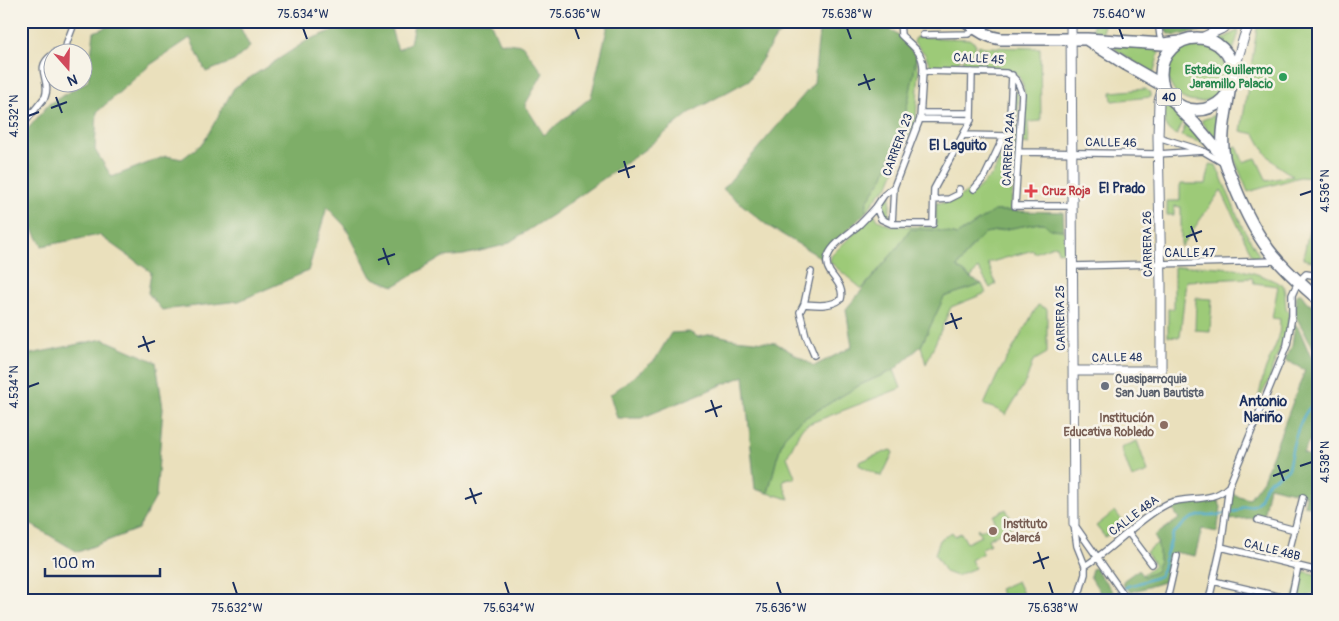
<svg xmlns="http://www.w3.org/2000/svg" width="1339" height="621" font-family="Pangolin,sans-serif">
  <rect width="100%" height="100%" fill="#f7f3e8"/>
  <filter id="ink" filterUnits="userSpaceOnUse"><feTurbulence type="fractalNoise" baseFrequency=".02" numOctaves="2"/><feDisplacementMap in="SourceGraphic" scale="10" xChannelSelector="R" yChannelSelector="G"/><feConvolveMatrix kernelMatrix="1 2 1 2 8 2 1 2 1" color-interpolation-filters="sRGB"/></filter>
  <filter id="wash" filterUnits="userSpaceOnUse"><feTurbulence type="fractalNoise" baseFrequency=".0096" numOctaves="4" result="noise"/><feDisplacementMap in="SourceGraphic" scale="20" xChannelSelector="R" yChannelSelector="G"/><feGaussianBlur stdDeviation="1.12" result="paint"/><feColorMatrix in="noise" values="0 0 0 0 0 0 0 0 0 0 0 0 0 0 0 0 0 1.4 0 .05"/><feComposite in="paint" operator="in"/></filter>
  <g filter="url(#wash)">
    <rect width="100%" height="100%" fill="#eae0bc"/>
    <path fill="#9dca78" stroke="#5c7c6b" d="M1093,21H1104L1103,33H1093Z
      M1263,21H1318V177L1313,178L1300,177L1248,192L1230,148L1237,146L1243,162L1256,158L1267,181L1293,175C1271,164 1266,154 1255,134L1241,131L1258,22Z
      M1237,31H1238L1239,32L1232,54L1219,41Z
      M916,37L969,39L976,44L974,52L961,57L958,64V68L931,67L925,54L914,42Z
      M1168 73a29 29 0 1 1 58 0a29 29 0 1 1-58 0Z
      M979,45L984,47L1040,48L1041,121L1028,122L1029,145L1023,144C1023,134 1024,124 1024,113C1025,96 1027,77 1008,69L961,68L963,59L976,54Z
      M1115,45L1159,48C1160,53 1155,65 1154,72L1151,73L1115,49Z
      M916,56L919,71L916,119L889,185L881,192L866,212L867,201L884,176L905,116L914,72Z
      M1145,89L1151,93V97L1112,101L1111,92Z
      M1015,91H1017L1019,96L1015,156L1002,154L1007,138H1011Z
      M1165,103L1184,120L1177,135C1161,129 1164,118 1165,103Z
      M1218,114L1219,116L1218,137L1215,139L1202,123V120Z
      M1186,123L1205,141V144L1181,136Z
      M1001,157L1015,158L1013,179L1011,211H994L957,235L936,230L910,229L898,247L862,289L830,262L831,256L874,213L878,220L891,226L935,227L936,226V203C940,203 946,203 950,202C959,199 964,190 974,192L993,174Z
      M1210,164L1216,165L1242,226L1259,255L1258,257H1253L1221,190L1181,247V207L1174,206V215H1167V201H1180V184H1206Z
      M1317,190H1318V262L1303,259Z
      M891,194L889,219L883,217L879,208L886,198Z
      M1039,223H1044L1050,229L1064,230L1065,251L1058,252L1056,245L1034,253L1033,250L988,263L996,284L990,288L978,268L971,278L957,267L975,243L985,233Z
      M1203,266C1232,267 1258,271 1284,286L1286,309L1289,311L1287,331L1272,369L1271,376L1257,404L1264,373L1279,337L1280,319L1272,318L1278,286L1254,283L1252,278L1186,281L1180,337L1168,336V309H1174V267Z
      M982,284L986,293L951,307L926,364L921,346L944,297Z
      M1196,298L1212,299L1210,331L1195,330Z
      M1038,305L1047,309V353L1033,361L1027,379L1006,415L999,410L984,405L997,376Z
      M894,370L901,388L808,424L801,429L787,457L795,477L793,479L790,478L785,479L783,483L789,499L768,493L777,458L784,437L798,422L860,385Z
      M1137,441L1148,472L1132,478L1121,448Z
      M890,450L892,451L893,453L882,476H880L859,465V462Z
      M1006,509L1014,525L988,539L990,544L981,549L983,553L971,560L975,568L956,576L945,572L935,554L940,540L952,532L955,536L961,533L967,543L981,536L977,529L978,528L980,531L996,523L993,516Z
      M1115,511L1124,523L1105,537L1096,526Z
      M1159,542V565L1156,572L1146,576L1142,575L1155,565L1146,552Z
      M1303,571L1318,575V591L1308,596L1295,599L1294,596L1301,572Z
      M1017,581L1026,600H1005L999,589Z"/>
    <path fill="#7eae68" stroke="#4c6e63" d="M121,21H237L250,47L234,61L206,72L190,38L150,65L97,112L95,150L112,177L166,156L182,159L203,143L234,88L308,40L348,25L349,22L390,24L394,39L398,50L410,43L415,21H490L499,42L522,45L543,73L525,105L544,135L591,97L609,21H794L776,37L749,80L691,112L644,150L552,215L505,245L464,255L443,257L394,286L371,277L345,226L327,207L308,271L239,301L162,310L148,293L151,272L99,235L42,246L21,206V137L49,104L88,81L94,32Z
      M820,21H878L900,37L916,56L914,72L905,116L884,176L867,201L866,212L831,247L826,253L825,260L768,226L723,189L814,83Z
      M1163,21H1226L1215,28L1175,36L1167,33Z
      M994,211H1011L1063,212L1064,230L1050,229L1044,223H1039L985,233L973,245L957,267L970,278L982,284L944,297L921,346L894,370L860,385L798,422L784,437L777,458L768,493L755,489L744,376L641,418H617L610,395L655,360L671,333L689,332L698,337L713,334L734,339L776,343L814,366L852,347L846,309L898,247L910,229L936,230L957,235Z
      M1298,294H1301L1306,301L1318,311V359L1304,331L1296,317V297Z
      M1295,324L1299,329L1310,355L1318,368V425L1303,453L1318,461V508L1304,505L1306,495L1269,486L1263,517L1229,520L1232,494L1249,499L1263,480L1305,370L1285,360L1292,346Z
      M103,339L156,362L163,408L156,497L138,529L78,552L25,521L21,525V356Z
      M1218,501L1221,507L1217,532L1202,529L1195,556L1174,552L1167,581L1131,592L1122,584L1124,580L1138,570L1142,575L1145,576L1156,571C1160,561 1161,546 1154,536L1179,519L1171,506L1183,503Z
      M1095,568L1119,600H1097L1095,595L1100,592L1090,576L1092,569Z"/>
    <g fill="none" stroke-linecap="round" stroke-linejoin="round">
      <path stroke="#4aa9c9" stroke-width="2.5" d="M1113,600L1114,596L1128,586L1136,584L1160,576L1164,568V561L1173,534L1187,521L1192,518L1202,515H1218L1237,511L1243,507L1254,505L1259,501L1263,491L1269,481L1288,470C1291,452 1296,427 1307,411C1310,407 1314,403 1318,399"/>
    </g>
  </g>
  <g filter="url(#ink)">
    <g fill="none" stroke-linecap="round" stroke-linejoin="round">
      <defs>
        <path id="street" d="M1158,21L1160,36L1163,44
          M923,35L968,34L976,29
          M985,35V21
          M55,52L66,49
          M65,52L67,42L75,21
          M923,71L1006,73C1016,77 1019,83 1022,94L1015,206H1072
          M921,113H971
          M920,119L971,120
          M21,127L45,97C52,79 33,69 52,55
          M963,135L1009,136L1012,75
          M1158,137L1203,151L1225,164
          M1019,152L1158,154L1203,151
          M894,187L884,195L876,207L881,219L892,224H933L934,189L971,120L972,72
          M974,189L985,176L1004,136
          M934,200L949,199L959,194V189
          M892,224L894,187L920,119L923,71C924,52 913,47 901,35L900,21
          M1073,266L1278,261
          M804,304L811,272
          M814,355L806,336L800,312L804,304C816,305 831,307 841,299C844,288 836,281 830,272C817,252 848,235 860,224C865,219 871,213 876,207
          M1258,520L1295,530
          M1074,524L1124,595L1131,600
          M1074,525L1077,546L1085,566V574L1080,591L1077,600
          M1128,532L1152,564
          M1221,547L1318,571
          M1286,563L1303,497
          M1085,566C1102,555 1118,541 1134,527C1145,518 1156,509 1169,503C1189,496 1212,503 1228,487
          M1213,581L1290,599
          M1167,600L1177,556
          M1209,600L1221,547L1229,486L1287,345L1292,316V295L1298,282L1306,274L1318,276
          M1291,600L1298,566
          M1309,600L1318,594"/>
        <path id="secondary" d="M1071,21L1074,524
          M1074,371H1161V285L1158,137L1159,101L1163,87"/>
        <path id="primary" d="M1201,38L1221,29L1233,21
          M1234,71L1244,37L1250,21"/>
        <path id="highway" d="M966,21C977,31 987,37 1001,39H1087L1163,44L1180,42
          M1161 74a36 36 0 1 1 72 0a36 36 0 1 1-72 0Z
          M1088,40L1127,65L1162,85
          M1229,92C1226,113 1220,136 1224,157C1225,165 1230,174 1233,182C1244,210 1258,240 1279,262C1291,275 1304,287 1318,299
          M1178,107L1195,124L1224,158"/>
      </defs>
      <use href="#street" stroke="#636d7f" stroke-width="8"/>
      <use href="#secondary" stroke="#636d7f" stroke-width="11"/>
      <use href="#primary" stroke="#636d7f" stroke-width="11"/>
      <use href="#highway" stroke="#636d7f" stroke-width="14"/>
      <use href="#street" stroke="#fff" stroke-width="5.5"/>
      <use href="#secondary" stroke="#fff" stroke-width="9"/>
      <use href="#primary" stroke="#fff" stroke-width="9"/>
      <use href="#highway" stroke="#fff" stroke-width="11"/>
    </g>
  </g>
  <path fill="none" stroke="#1b2f5e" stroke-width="2" d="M303,28L307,39M575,28L579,39M847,28L851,39M1119,28L1123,39M864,74L870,90M858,85L875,79M56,97L62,113M51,108L67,102M28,116L39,112M624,161L629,178M618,172L635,166M1300,195L1312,191M1191,226L1197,242M1186,237L1202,231M383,248L389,265M378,260L395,254M951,313L957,329M945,324L962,318M143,336L149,352M138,347L155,341M28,387L39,383M711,400L717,417M705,412L722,406M1278,465L1284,481M1300,466L1312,462M1273,476L1289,470M470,488L476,504M465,499L482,493M1038,552L1044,569M1033,563L1049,557M233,582L237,594M505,582L509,594M777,582L781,594M1049,582L1053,594"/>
  <circle fill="#2e9e5b" stroke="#f7f3e8" stroke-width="2" cx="1283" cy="77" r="5"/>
  <path fill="#e0444e" stroke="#f7f3e8" stroke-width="2" d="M1028.5 183.5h5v5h5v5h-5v5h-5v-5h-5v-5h5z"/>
  <circle fill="#6b7280" stroke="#f7f3e8" stroke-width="2" cx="1105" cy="386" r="5"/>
  <g fill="#8d6e63" stroke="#f7f3e8" stroke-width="2">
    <circle cx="1164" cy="425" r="5"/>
    <circle cx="993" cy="531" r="5"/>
  </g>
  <g text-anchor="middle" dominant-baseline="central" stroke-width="5" stroke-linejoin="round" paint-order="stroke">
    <rect fill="#f7f3e8" stroke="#5d6a87" stroke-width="1" x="1156.5" y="88.5" width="25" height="17" rx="4"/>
    <g font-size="11" font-weight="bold" fill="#1b2f5e">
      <text x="1169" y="97">40</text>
    </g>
    <g font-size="12" fill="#1b2f5e" stroke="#f7f3e8">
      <text transform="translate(979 59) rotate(3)">CALLE 45</text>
      <text transform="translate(1111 143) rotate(1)">CALLE 46</text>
      <text transform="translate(898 145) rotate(-70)">CARRERA 23</text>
      <text transform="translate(1009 149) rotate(-87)">CARRERA 24A</text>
      <text transform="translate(1148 244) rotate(-91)">CARRERA 26</text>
      <text x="1190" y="253">CALLE 47</text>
      <text transform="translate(1061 318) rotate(-91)">CARRERA 25</text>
      <text transform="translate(1117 358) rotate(-1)">CALLE 48</text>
      <text transform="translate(1134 516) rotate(-37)">CALLE 48A</text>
      <text transform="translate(1272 550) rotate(14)">CALLE 48B</text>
    </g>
    <g font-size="12" font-weight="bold" fill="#27864d" stroke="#f7f3e8" text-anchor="end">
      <text x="1273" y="70">Estadio Guillermo<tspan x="1273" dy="14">Jaramillo Palacio</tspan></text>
    </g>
    <g font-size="12" font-weight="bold" fill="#be3a42" stroke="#f7f3e8" text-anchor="start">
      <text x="1042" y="191">Cruz Roja</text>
    </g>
    <g font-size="12" font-weight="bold" fill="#5b616d" stroke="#f7f3e8" text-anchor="start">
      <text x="1115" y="379">Cuasiparroquia<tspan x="1115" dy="14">San Juan Bautista</tspan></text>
    </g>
    <g font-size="12" font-weight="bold" fill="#785e54" stroke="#f7f3e8" text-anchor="end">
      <text x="1154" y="418">Institución<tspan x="1154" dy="14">Educativa Robledo</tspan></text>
      <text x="1003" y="524" text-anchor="start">Instituto<tspan x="1003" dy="14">Calarcá</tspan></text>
    </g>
    <g font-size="14" font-weight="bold" fill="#1b2f5e" stroke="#f7f3e8">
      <text x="958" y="145">El Laguito</text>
      <text x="1122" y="188">El Prado</text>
      <text x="1263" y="401">Antonio<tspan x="1263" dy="16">Nariño</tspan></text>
    </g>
  </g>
  <rect width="1339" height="621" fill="none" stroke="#f7f3e8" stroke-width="55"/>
  <g transform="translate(68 68) rotate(160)"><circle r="24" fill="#f7f3e8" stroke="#9fa5b1"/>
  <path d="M0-4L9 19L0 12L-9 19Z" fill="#d1495b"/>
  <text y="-8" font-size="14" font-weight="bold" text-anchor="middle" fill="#1b2f5e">N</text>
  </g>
  <path d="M45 568v8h115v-8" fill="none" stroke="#1b2f5e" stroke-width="2.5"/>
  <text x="52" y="568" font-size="15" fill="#1b2f5e" stroke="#f7f3e8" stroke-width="4" paint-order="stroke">100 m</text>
  <rect x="28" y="28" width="1284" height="566" fill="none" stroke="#1b2f5e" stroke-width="2"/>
  <g font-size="12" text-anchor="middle" fill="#1b2f5e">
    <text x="303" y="18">75.634°W</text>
    <text x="575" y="18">75.636°W</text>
    <text x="847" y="18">75.638°W</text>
    <text x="1119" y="18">75.640°W</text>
    <text transform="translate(14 116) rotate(-90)" y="4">4.532°N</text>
    <text transform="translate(1325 191) rotate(-90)" y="4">4.536°N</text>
    <text transform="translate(14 387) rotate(-90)" y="4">4.534°N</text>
    <text transform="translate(1325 462) rotate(-90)" y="4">4.538°N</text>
    <text x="237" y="612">75.632°W</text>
    <text x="509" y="612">75.634°W</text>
    <text x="781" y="612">75.636°W</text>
    <text x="1053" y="612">75.638°W</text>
  </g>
</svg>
